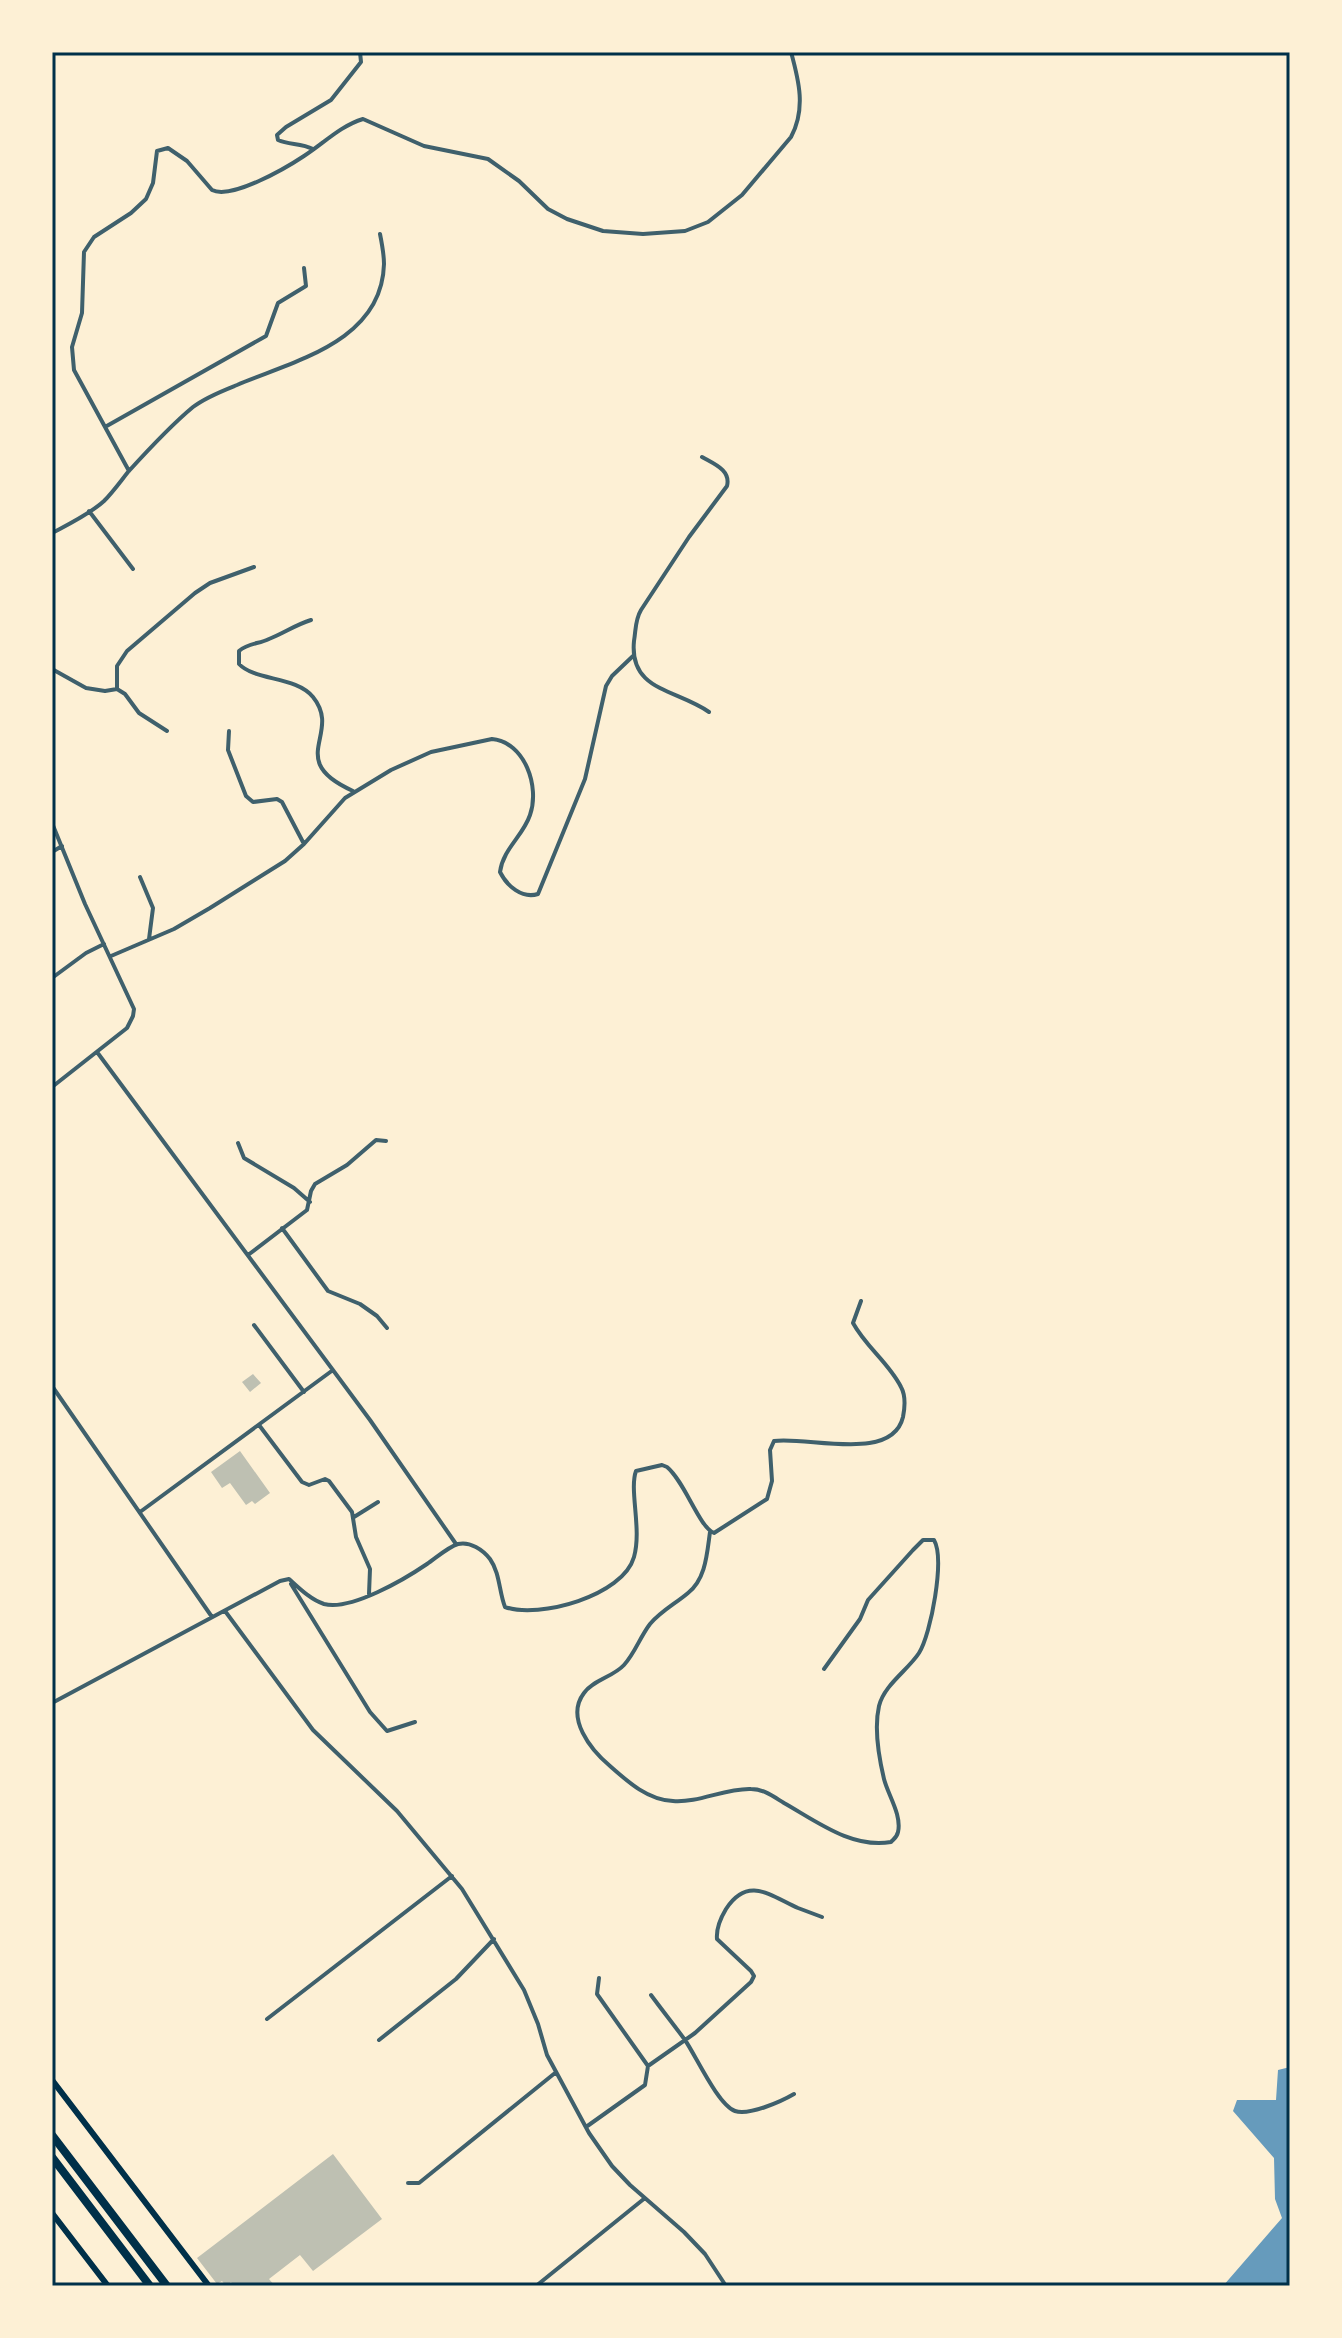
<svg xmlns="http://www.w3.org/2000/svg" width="1342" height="2338" font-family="Rubik,sans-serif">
  <rect width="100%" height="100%" fill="#fdf0d5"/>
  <path fill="#669bbc" d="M1290,2067V2286H1223L1282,2218L1275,2199L1274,2158L1233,2111L1237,2100H1276L1278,2070Z"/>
  <path fill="#bec0b2" d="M253,1374L261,1383L250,1392L242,1382Z
    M240,1451L270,1493L255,1504L252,1501L246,1505L230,1483L222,1488L211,1472Z
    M333,2154L382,2219L313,2271L300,2255L269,2279L275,2286H234L231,2282L226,2286L222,2281L217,2284L197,2258Z"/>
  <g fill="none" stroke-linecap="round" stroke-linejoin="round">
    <path stroke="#3f606c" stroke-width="4" d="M313,149C301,143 289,145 278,140L277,135L286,127L331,100L361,62L360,52
      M105,427L266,336L278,303L306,286L304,268
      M702,457C714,464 731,470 727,486L689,537L641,610C635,620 636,629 634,641C629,691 676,689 709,712
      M129,471L74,370L72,347L82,313L84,252L94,237L131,213L146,199L153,183L157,151L168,148L187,161L212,190C231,200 286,168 304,156C323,144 340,126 363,119L424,146L488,159L519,181L548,209L567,219L603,231L643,234L685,231L708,222L742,195L791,137C806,109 799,81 791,52
      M89,511L133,569
      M52,533C69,524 90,514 104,501C113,492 120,482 128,472C148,450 170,426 193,407C206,397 222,391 237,385C293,361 382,342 384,264C384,255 382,244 380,234
      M311,620C295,625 284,633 269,639C259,644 248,643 239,651V664C255,681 296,676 313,697C343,734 284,760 353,791
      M52,669L86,688L105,691L117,689L125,694L139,713L167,731
      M117,689V666L127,651L195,593L210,583L254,567
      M52,823L85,904L134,1009L133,1016L127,1028L52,1087
      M304,844L345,798L391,770L431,752L492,739C525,742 540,787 530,815C523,836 503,849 500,872C507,886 522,899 538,894L585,779L606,686L612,676L633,656
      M52,852L62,846
      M140,877L153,908L149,939
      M111,956L174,929L210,908L285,861L304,844L282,802L277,799L253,802L246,796L228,750L229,731
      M52,978L86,953L104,944
      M97,1052L370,1420L456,1544
      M238,1143L244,1158L294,1188L310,1202
      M282,1228L328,1291L360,1304L377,1316L387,1328
      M248,1255L307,1210L311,1191L315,1184L347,1165L376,1140L386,1141
      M254,1325L304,1392
      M52,1386L212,1617
      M259,1425L302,1482L309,1485L325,1479L329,1481L352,1512L356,1537L370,1569L369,1594
      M140,1512L333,1370
      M354,1517L378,1502
      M710,1532C707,1553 706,1579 688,1593C675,1604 661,1611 650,1624C640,1637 635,1653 624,1665C613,1677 593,1680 584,1693C565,1718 591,1750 610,1766C628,1782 648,1800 673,1801C699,1803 725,1788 751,1789C764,1789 774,1797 784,1803C816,1821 852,1849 891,1842C895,1838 897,1837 898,1832C902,1815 888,1795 884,1779C879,1758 874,1728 879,1706C884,1685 908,1670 919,1653C931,1634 945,1559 934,1540H923L913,1550L868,1600L860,1619L824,1669
      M291,1584L370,1712L387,1731L415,1722
      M225,1611L313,1730L397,1811L462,1889L524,1990L538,2024L547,2055L589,2133L612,2166L630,2185L684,2232L705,2254L726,2286
      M52,1703L280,1581L289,1579C299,1588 311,1600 324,1604C351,1611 405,1579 427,1564C436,1558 448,1547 458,1544C470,1541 483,1550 490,1559C500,1573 499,1592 505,1607C539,1619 623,1596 634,1557C642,1529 629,1490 636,1471L662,1465L667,1467C685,1482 699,1527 714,1533L767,1499L772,1481L770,1450L774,1441C808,1436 892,1463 903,1417C905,1407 906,1396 901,1387C889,1363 866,1347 853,1323L861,1301
      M599,1978L597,1994L648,2066
      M651,1995C662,2010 674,2025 685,2040C696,2056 718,2105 735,2111C749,2116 782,2101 794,2094
      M267,2019L452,1876
      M379,2040L456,1979L494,1939
      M586,2127L645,2085L648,2066L695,2033L751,1982L754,1976L751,1971L717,1939C716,1928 720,1919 726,1909C748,1875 771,1896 798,1908C806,1911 814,1914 822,1917
      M408,2183H419L555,2073
      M536,2286L645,2198"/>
    <path stroke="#003049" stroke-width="6" d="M52,2080L209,2286
      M52,2213L108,2286"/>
    <path stroke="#003049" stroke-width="8" d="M52,2135L167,2286
      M52,2157L150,2286"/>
  </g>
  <rect width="1342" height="2338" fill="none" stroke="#fdf0d5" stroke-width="108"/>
  <rect x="54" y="54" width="1234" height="2230" fill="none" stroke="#003049" stroke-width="3"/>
</svg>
